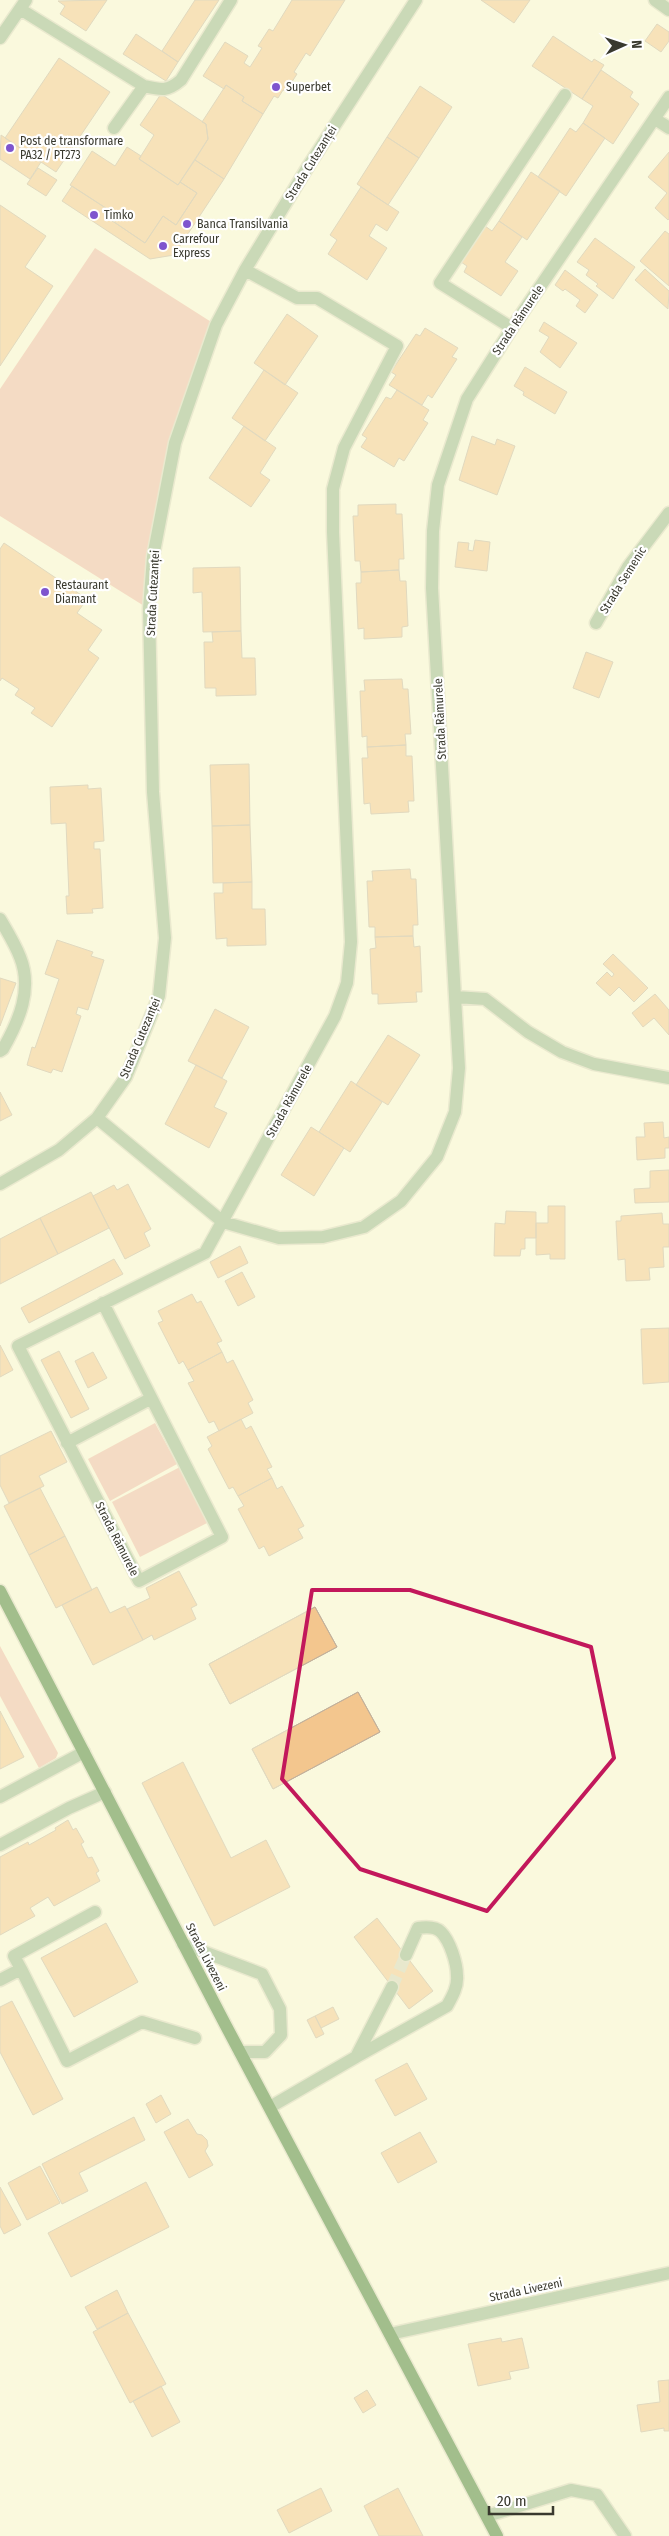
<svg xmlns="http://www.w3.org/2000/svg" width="669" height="2536" font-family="'Fira Sans Condensed',sans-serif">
  <rect width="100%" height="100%" fill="#faf9dd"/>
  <path fill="#eeb7a6" d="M95,248L216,325L175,443L149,609L0,516V389Z
    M155,1423L177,1464L110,1501L88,1459Z
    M182,1466L211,1521L140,1557L112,1502Z
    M0,1646L58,1753L56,1758L39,1768L0,1696Z"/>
  <path fill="#f3c68e" stroke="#c3b19b" d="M107,0L86,31L60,14L65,6L58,1Z
    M195,0H219L178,62L162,51Z
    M292,0H345L310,56L306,53L294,72L297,74L286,91L283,90L278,98L274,96L263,114L242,101L244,97L226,85L224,89L203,76L225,42L248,56L244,63L250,67L262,48L258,46L269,29L273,31Z
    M481,0H530L514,23Z
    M657,24L669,32V41L661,52L645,41Z
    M136,34L178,62L166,81L123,54Z
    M553,36L592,62L594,59L604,65L582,99L532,66Z
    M59,58L110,92L56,172L5,138Z
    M601,70L633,92L630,97L639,104L613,144L583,123L593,106L582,99Z
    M226,85L244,97L242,101L263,114L224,179L195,160L208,139L206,124L202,122Z
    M420,86L452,107L419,158L387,137Z
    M161,94L206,124L208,139L178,185L139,159L154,135L140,125Z
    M583,123L605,138L566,196L538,177L570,128L576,132Z
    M1,135L41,162L30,179L0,159Z
    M387,137L419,158L388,205L357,184Z
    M127,147L141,156L139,159L178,185L180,182L197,193L176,225L163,216L145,243L111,220L115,214L70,185L92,151L115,166Z
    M669,152V219L668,220L655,208L667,193L648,177Z
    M195,160L224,179L174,255L150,259L62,201L72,186L115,214L111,220L145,243L163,216L176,225L197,193L180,182Z
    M38,168L57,180L46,196L27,184Z
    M531,172L560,191L527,240L499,221Z
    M361,187L399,212L387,231L376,224L369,236L387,248L367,280L328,254L337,240L330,235Z
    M0,205L46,236L25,267L53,286L0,366Z
    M499,221L522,237L505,262L518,271L501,296L464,272L467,266L461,262L485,226L492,231Z
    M665,231L669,234V286L640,261Z
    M595,238L635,267L613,299L596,286L598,284L586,275L589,270L577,262Z
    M645,269L669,291L668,309L635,280Z
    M565,270L598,295L585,313L576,306L580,300L565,289L563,291L555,285Z
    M287,314L318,336L285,385L254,363Z
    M544,322L577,343L560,368L540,352L549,337L539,331Z
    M425,328L458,348L452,357L457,359L432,398L428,395L422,405L389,385L396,375L391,372L416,334L420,336Z
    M525,367L567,392L555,414L523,395L524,392L514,386Z
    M264,370L298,393L265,441L232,418Z
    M397,390L429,410L423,420L428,423L404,461L399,458L394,467L361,447L367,438L362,435L386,397L391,399Z
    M244,426L276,448L260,473L270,480L251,507L209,478Z
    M472,436L495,445L497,439L515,446L497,495L459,480Z
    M396,504V514H402L404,559H399V570L361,572L360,561H355L353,516H358V505Z
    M475,540L490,542L487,571L455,567L458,542L469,543L468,550L473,551Z
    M4,543L87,599L77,613L102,630L88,650L99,658L52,727L31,713L35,708L15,695L19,689L2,678L0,681V549Z
    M240,567L241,631L203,632L202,592L193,593V568Z
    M399,570L400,581H406L408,626L402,627V637L364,639V628L358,629L356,583H361V572Z
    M241,631L242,658H255L256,695L216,696V688H205L204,642H213L212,632Z
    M586,652L613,662L599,698L573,688Z
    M402,679L403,689H408L411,734H405L406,745L367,747V736L362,737L360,691H365L364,680Z
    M406,745V756H412L414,801H408L409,812L371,814L370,803L364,804L362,758H368L367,747Z
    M249,764L250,825L212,826L210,765Z
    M88,785V789L101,788L104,841L94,842V849H100L103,908L92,909L93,913L67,914L66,896H69L66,823L51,824L50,787Z
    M250,825L252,882L213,883L212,826Z
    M410,869L411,879H416L418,925H413V936L375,937V927H369L367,881H373L372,871Z
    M252,882V909H265L266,945L227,946V938L216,939L214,893H223V883Z
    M413,936L414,947L420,946L422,992H416L417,1002L378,1004V994H372L370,949L376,948L375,937Z
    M57,940L93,952L91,956L104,960L88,1010L78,1007L76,1014L81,1016L62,1072L53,1069L51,1073L27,1065L32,1047L35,1048L59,979L45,974Z
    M613,954L648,988L634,1002L619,987L610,996L596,983L607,972L612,977L614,974L603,964Z
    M0,978L16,983L0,1026Z
    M655,994L669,1010V1035L654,1018L643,1027L632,1013Z
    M215,1009L249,1027L222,1078L188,1061Z
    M388,1035L420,1055L388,1105L356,1085Z
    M196,1065L227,1081L214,1107L227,1113L209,1148L165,1124Z
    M351,1081L382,1102L350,1152L319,1132Z
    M0,1092L12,1115L0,1121Z
    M663,1122L664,1138L669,1137V1148H665V1158L637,1160L636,1137H645L644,1123Z
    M311,1127L344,1148L314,1196L281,1175Z
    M669,1170V1202L635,1203L634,1189L650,1188V1171Z
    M128,1184L151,1229L144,1233L150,1246L125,1259L93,1196L114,1185L117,1190Z
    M91,1192L109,1228L58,1254L40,1218Z
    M548,1206H565V1259H550V1254L536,1255V1223H548Z
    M506,1211L536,1212V1238H525V1249H521L520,1256H494L495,1223L505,1224Z
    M662,1213L663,1224H669V1247H663L664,1267L649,1268L650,1280L626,1281L625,1259L618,1260L616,1221H621V1216Z
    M40,1218L58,1254L0,1284V1239Z
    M240,1246L248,1263L218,1278L210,1262Z
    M114,1259L123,1274L29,1323L21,1308Z
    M242,1272L255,1297L238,1306L225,1281Z
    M192,1294L197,1303L201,1301L222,1341L217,1343L222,1352L188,1370L183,1361L179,1364L158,1323L163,1321L158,1311Z
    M669,1328V1382L643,1384L641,1329Z
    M0,1345L13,1370L0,1377Z
    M59,1351L89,1409L71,1418L41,1360Z
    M93,1352L107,1378L88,1388L75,1361Z
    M222,1352L227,1363L233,1360L253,1400L248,1403L253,1413L219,1431L214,1421L209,1423L188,1383L194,1381L188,1370Z
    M241,1419L246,1429L251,1426L272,1467L267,1469L272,1478L238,1496L233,1487L229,1489L208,1449L212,1446L207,1437Z
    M51,1431L67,1462L39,1476L44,1486L9,1503L0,1485V1456Z
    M272,1478L277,1489L282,1486L304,1526L298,1529L303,1538L269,1556L264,1546L259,1549L238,1509L244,1506L238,1496Z
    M40,1488L65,1536L29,1555L4,1506Z
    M65,1536L92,1590L56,1608L29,1555Z
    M179,1571L197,1605L191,1608L196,1619L154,1640L152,1635L143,1640L127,1609L150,1598L146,1588Z
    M97,1587L110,1613L125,1606L143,1640L93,1665L62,1605Z
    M315,1607L337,1647L230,1704L209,1664Z
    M315,1607L337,1647L230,1704L209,1664Z
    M358,1692L380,1732L273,1789L252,1749Z
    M358,1692L380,1732L273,1789L252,1749Z
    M0,1711L24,1757L0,1769Z
    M183,1762L231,1858L266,1840L290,1887L214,1926L142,1783Z
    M68,1820L73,1830L76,1828L84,1842L81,1844L88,1858L92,1857L99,1871L96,1873L100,1881L54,1906L48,1897L30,1908L35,1916L0,1935V1857L28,1842L29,1845L56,1830L55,1828Z
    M377,1918L433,1991L409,2009L354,1937Z
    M106,1923L138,1982L74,2017L41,1958Z
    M12,2001L63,2099L33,2115L0,2052V2007Z
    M333,2007L339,2019L321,2028L315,2016Z
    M315,2016L324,2034L316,2038L307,2020Z
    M407,2063L427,2099L395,2116L375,2080Z
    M161,2095L171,2114L156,2123L146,2104Z
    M134,2117L145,2140L79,2173L88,2191L62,2204L42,2164Z
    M188,2119L197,2134L202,2135L207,2140L208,2146L205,2151L213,2165L189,2178L164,2132Z
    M420,2132L437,2162L398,2183L381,2153Z
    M40,2166L60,2203L27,2220L8,2183Z
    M146,2182L169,2227L71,2277L48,2233Z
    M0,2187L21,2225L4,2234L0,2226Z
    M117,2290L128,2313L97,2329L85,2307Z
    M128,2313L166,2384L130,2403L93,2332Z
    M501,2338L502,2342L522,2338L529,2368L509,2372L511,2379L478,2386L468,2344Z
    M669,2380V2431H664V2428L641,2432L637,2405L660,2402L658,2381Z
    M161,2386L180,2422L152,2437L133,2401Z
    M367,2390L376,2405L363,2413L354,2398Z
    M321,2488L332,2511L289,2533L277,2510Z
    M398,2488L423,2536H379L364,2506Z"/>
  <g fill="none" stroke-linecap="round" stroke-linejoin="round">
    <path stroke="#d3d3ba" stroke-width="12" stroke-dasharray="12 6" stroke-linecap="butt" d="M392,1987L406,1955"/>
    <defs>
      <path id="minor" d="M655,0L669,10
        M20,9L144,86C161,90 167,92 181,80L231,0
        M0,38L26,0
        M655,119L669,128
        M114,128L144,86
        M512,328L440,283L565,95
        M596,623L628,567L669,513
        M0,919C7,931 15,944 20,957C33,989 19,1021 3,1049L0,1051
        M456,997L485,999L528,1032L562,1052L594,1064L669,1078
        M97,1118L223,1222L279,1238L323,1237L364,1227L401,1201L437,1157L455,1112L459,1068L432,588L433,531L438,485L467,399L512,328L669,97
        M0,1184L59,1150L97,1118L126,1077L159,996L165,938L153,792L149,609L153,557L175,443L216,325L245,270L309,165L416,0
        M103,1303L222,1537L139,1581L18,1346L205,1253L335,1016L347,983L351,942L333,532V489L344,448L397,346L317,298H297L245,270
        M67,1443L150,1399
        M0,1797L84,1752
        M0,1845L69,1808L105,1792
        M183,1944L262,1974L280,2009L281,2035L265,2052H240
        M21,1969L14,1956L95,1912
        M0,1980L21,1969L67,2061L142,2022L195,2038
        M392,1987L356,2057L447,2006C452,1997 458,1987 457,1976C457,1963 450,1941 441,1932C435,1926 425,1927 418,1928L406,1955
        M270,2107L356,2057
        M390,2334L669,2273
        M487,2516L571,2490L597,2495L625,2536"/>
      <path id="major" d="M0,1591L225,2024L497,2536"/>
    </defs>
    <use href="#minor" stroke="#d7d6be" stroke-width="15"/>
    <use href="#major" stroke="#d7d6be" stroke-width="15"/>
    <use href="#minor" stroke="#91b28a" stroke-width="12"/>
    <use href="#major" stroke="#38762b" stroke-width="12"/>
  </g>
  <path d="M0 0H669V2536H0ZM312,1590H410L591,1647L614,1758L487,1911L360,1869L282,1779Z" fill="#faf9dd" fill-opacity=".55" fill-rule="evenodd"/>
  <path fill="none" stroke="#c2185b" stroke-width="4" stroke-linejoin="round" d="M312,1590H410L591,1647L614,1758L487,1911L360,1869L282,1779Z"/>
  <g fill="#7f55ce" stroke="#fff" stroke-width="2">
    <circle cx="276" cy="87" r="5"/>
    <circle cx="10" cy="148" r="5"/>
    <circle cx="94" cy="215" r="5"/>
    <circle cx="187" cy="224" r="5"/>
    <circle cx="163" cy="246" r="5"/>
    <circle cx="45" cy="592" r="5"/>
  </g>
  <g text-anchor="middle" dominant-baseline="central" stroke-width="4.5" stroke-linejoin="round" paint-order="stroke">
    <g font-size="12" fill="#39392e" stroke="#fff" text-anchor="start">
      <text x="286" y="87">Superbet</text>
      <text x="20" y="141">Post de transformare<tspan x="20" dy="14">PA32 / PT273</tspan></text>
      <text x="104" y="215">Timko</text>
      <text x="197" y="224">Banca Transilvania</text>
      <text x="173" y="239">Carrefour<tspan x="173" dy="14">Express</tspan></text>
      <text x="55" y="585">Restaurant<tspan x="55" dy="14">Diamant</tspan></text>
    </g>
    <g font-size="12" fill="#39392e" stroke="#fff">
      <text transform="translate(311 163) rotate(-58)">Strada Cutezanței</text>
      <text transform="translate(518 320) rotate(-56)">Strada Rămurele</text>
      <text transform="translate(623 580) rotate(-58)">Strada Semenic</text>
      <text transform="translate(153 593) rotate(-87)">Strada Cutezanței</text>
      <text transform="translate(440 719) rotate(-93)">Strada Rămurele</text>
      <text transform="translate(140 1038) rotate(-67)">Strada Cutezanței</text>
      <text transform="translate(289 1101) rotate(-61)">Strada Rămurele</text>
      <text transform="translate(117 1539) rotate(63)">Strada Rămurele</text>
      <text transform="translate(206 1957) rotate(63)">Strada Livezeni</text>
      <text transform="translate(526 2290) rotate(-12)">Strada Livezeni</text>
    </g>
  </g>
  <g transform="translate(624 45) rotate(87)" stroke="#ffffff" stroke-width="4" paint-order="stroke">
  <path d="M0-4L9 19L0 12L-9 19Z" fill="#39392e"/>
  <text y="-8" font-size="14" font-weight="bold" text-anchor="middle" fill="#39392e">N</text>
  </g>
  <path d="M489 2506v8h64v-8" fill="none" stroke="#39392e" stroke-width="2.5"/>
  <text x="497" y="2506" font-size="15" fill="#39392e" stroke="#ffffff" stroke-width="4" paint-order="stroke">20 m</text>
</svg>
